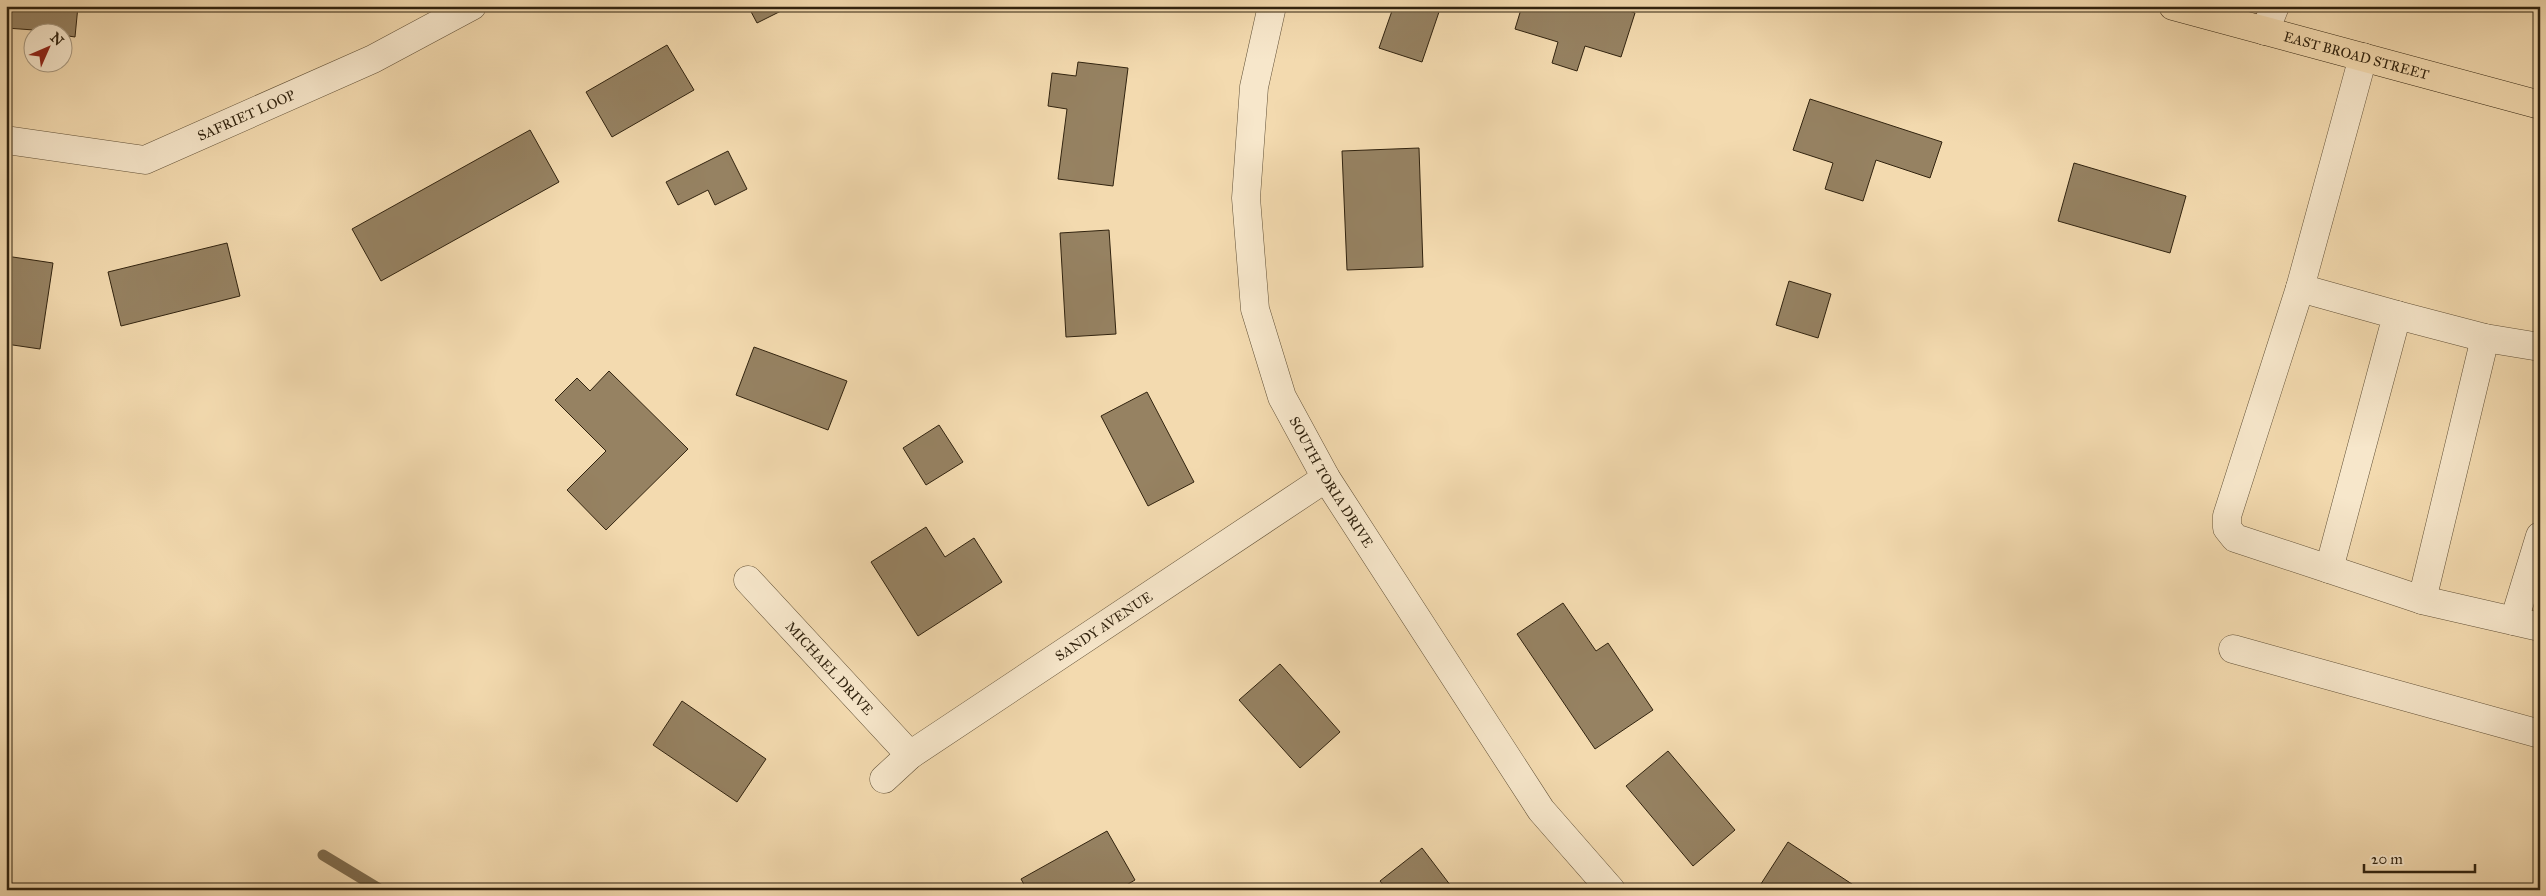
<svg xmlns="http://www.w3.org/2000/svg" width="2546" height="896" font-family="'IM FELL Great Primer',serif">
  <rect width="100%" height="100%" fill="#f3daaf"/>
  <filter id="stains"><feTurbulence type="fractalNoise" baseFrequency=".004" numOctaves="4"/><feColorMatrix values="0 0 0 0 .2 0 0 0 0 .09 0 0 0 0 .02 0 0 0 .5 -.17"/></filter>
  <radialGradient id="worn" r=".72"><stop offset=".6" stop-color="#630" stop-opacity="0"/><stop offset="1" stop-color="#630" stop-opacity=".3"/></radialGradient>
  <g fill="none" stroke-linecap="round" stroke-linejoin="round">
    <path stroke="#7e6c4f" stroke-width="11" d="M323,855L381,890"/>
  </g>
  <path fill="#968262" stroke="#31230f" d="M6,6H78L75,37L62,35V32L6,28Z
    M748,6H791L757,23Z
    M1387,6H1441L1422,62L1379,48L1393,8Z
    M1522,6H1614L1635,13L1621,57L1585,46L1577,71L1552,63L1558,42L1515,29Z
    M667,45L694,90L612,137L586,92Z
    M1078,62L1128,68L1113,186L1058,179L1067,109L1048,106L1052,73L1076,76Z
    M1810,99L1942,142L1930,178L1876,160L1863,201L1825,189L1833,163L1793,150Z
    M530,130L559,182L381,281L352,229Z
    M1419,148L1423,267L1347,270L1342,151Z
    M728,151L747,189L715,205L708,190L678,205L666,182Z
    M2074,163L2186,196L2170,253L2058,221Z
    M1109,230L1116,334L1066,337L1060,233Z
    M227,243L240,296L121,326L108,272Z
    M6,256L53,263L40,349L6,344Z
    M1789,281L1831,294L1818,338L1776,325Z
    M754,347L847,381L828,430L736,395Z
    M609,371L688,449L606,530L567,490L606,451L555,400L577,378L590,391Z
    M1147,392L1194,482L1148,506L1101,416Z
    M939,425L963,462L926,485L903,448Z
    M926,527L945,557L974,538L1002,582L918,636L871,562Z
    M1563,603L1596,651L1608,643L1653,710L1595,749L1517,634Z
    M1280,664L1340,732L1300,768L1239,700Z
    M682,701L766,759L737,802L653,745Z
    M1668,751L1735,830L1693,866L1626,786Z
    M1107,831L1135,880L1118,890H1027L1021,879Z
    M1788,842L1861,890H1757Z
    M1422,848L1454,890H1387L1380,881Z"/>
  <g fill="none" stroke-linecap="round" stroke-linejoin="round">
    <defs>
      <g id="minor">
        <path id="s1" d="M1272,6L1254,87L1246,198L1255,309L1282,397L1326,478L1541,810L1611,890"/>
        <path d="M2265,31L2275,6"/>
        <path d="M2363,57L2300,288L2397,315L2329,569L2422,600L2540,627"/>
        <path id="s2" d="M6,140L145,160L373,59L472,6"/>
        <path d="M2300,288L2227,516V528L2235,538L2329,569"/>
        <path d="M2397,315L2485,338L2540,347"/>
        <path id="s3" d="M748,580L910,755"/>
        <path d="M2422,600L2485,338"/>
        <path d="M2514,621L2540,536"/>
        <path d="M2233,649L2540,734"/>
        <path id="s4" d="M884,779L910,755L1326,478"/>
      </g>
      <g id="major">
        <path id="s5" d="M2173,6L2540,105"/>
      </g>
    </defs>
    <use href="#minor" stroke="#625137" stroke-width="29"/>
    <use href="#major" stroke="#31230f" stroke-width="29"/>
    <use href="#minor" stroke="#f7e7cb" stroke-width="28"/>
    <use href="#major" stroke="#f3daaf" stroke-width="28"/>
  </g>
  <g text-anchor="middle" dominant-baseline="central" stroke-width="5" stroke-linejoin="round" paint-order="stroke">
    <g font-size="14" fill="#31230f" stroke="#f7e7cb">
      <text stroke="none"><textPath href="#s5" startOffset="190">EAST BROAD STREET</textPath></text>
      <text stroke="none"><textPath href="#s2" startOffset="251">SAFRIET LOOP</textPath></text>
      <text stroke="none"><textPath href="#s1" startOffset="496">SOUTH TORIA DRIVE</textPath></text>
      <text stroke="none"><textPath href="#s4" startOffset="268">SANDY AVENUE</textPath></text>
      <text stroke="none"><textPath href="#s3" startOffset="120">MICHAEL DRIVE</textPath></text>
    </g>
  </g>
  <rect width="2546" height="896" fill="none" stroke="#f3daaf" stroke-width="25"/>
  <rect x="8" y="8" width="2531" height="881" fill="none" stroke="#31230f" stroke-width="2.5"/>
  <rect x="12" y="12" width="2521" height="871" fill="none" stroke="#31230f"/>
  <g transform="translate(48 48) rotate(45)"><circle r="24" fill="#f7e7cb" stroke="#a89980"/>
  <path d="M0-4L9 19L0 12L-9 19Z" fill="#8f2418"/>
  <text y="-8" font-size="14" font-weight="bold" text-anchor="middle" fill="#31230f">N</text>
  </g>
  <path d="M2364 864v8h111v-8" fill="none" stroke="#31230f" stroke-width="2.5"/>
  <text x="2371" y="864" font-size="15" fill="#31230f" stroke="#f7e7cb" stroke-width="4" paint-order="stroke">20 m</text>
  <rect width="100%" height="100%" filter="url(#stains)"/>
  <rect width="100%" height="100%" fill="url(#worn)"/>
</svg>
